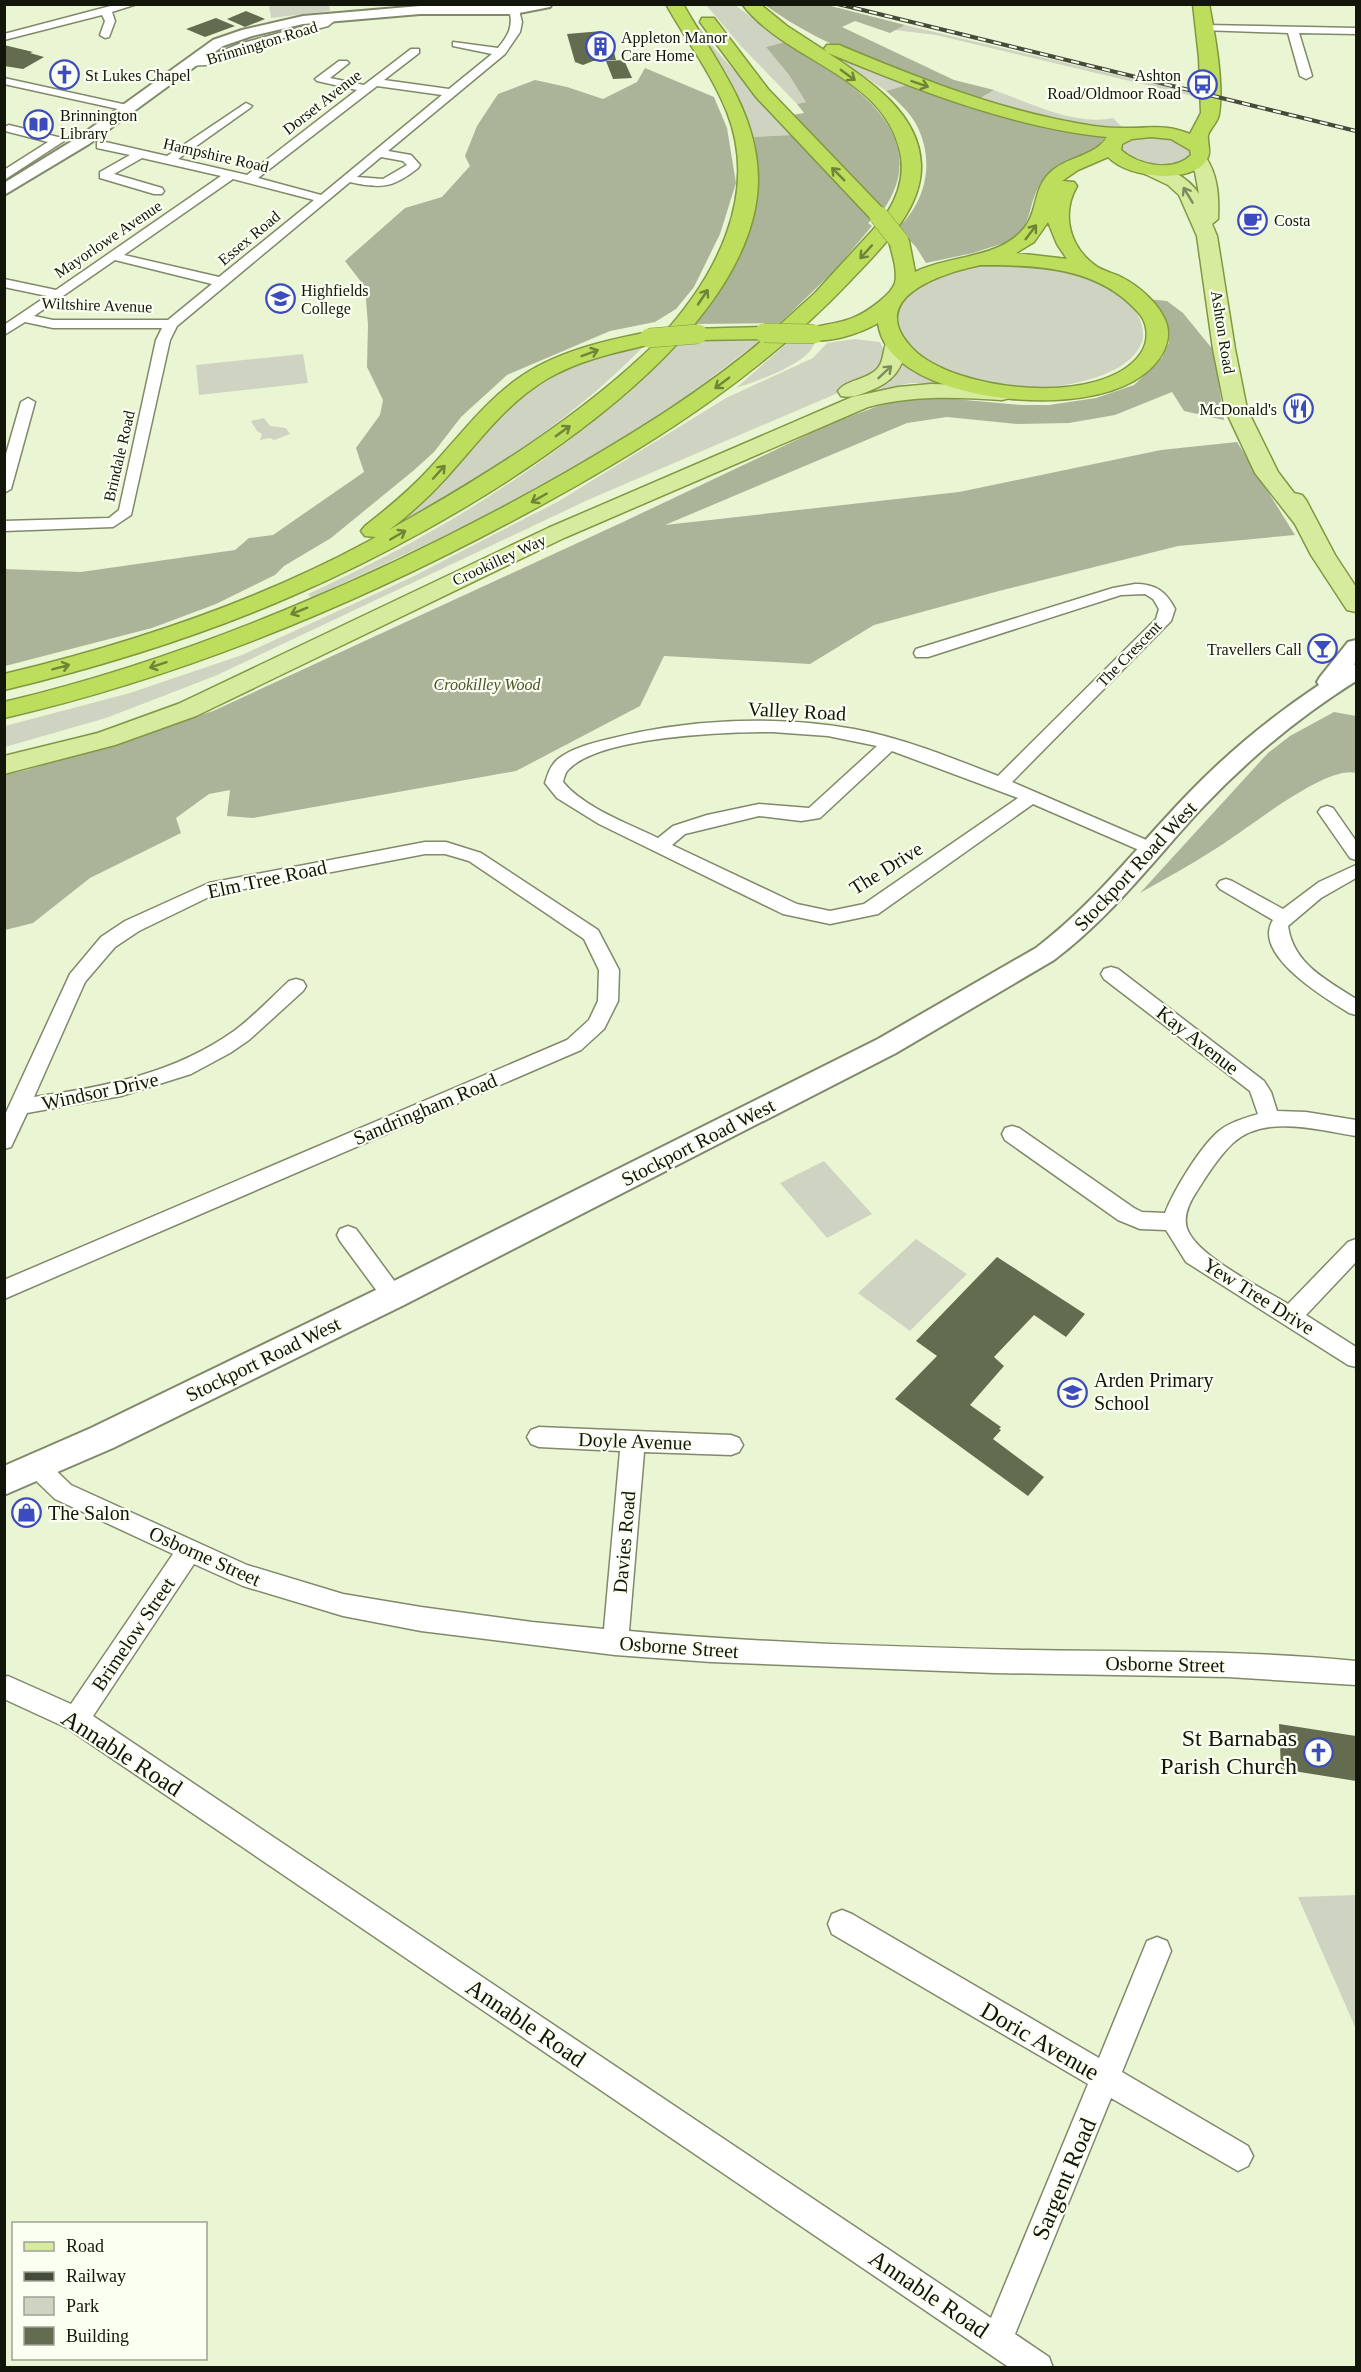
<svg xmlns="http://www.w3.org/2000/svg" width="1361" height="2372" font-family="'Times New Roman',serif">
  <rect width="100%" height="100%" fill="#eaf5d3"/>
  <path fill="#ced4c1" d="M269,5H329L330,11L271,18Z
    M683,5L715,49L791,135L754,137C740,90 712,52 685,11Z
    M706,5H735L785,42L766,47L789,75L807,102L797,104L741,46Z
    M905,25L1197,94V97L936,35L895,30Z
    M829,52L910,84L886,91Z
    M994,90C1030,103 1075,126 1113,118L1122,127L1089,128L977,100Z
    M1136,136C1147,137 1159,136 1169,138C1178,139 1201,152 1186,161C1176,168 1157,168 1145,166C1136,164 1127,157 1119,153L1121,143Z
    M1018,263C1061,269 1107,276 1136,312C1141,319 1145,333 1142,342C1133,365 1106,375 1084,381C1034,394 976,388 930,364C919,358 905,349 899,338C888,318 897,295 916,284C926,278 940,276 951,273C959,270 968,266 977,265C990,262 1004,264 1018,263Z
    M792,339L815,342C809,364 757,381 736,388Z
    M855,339L880,342L886,355L885,364L859,384L590,499L215,676L106,718L5,747V726L130,693L242,655L412,577L559,501L726,398L813,358L827,343Z
    M708,341H759L668,411L526,498L311,598L308,594C408,548 496,498 583,430C616,403 650,376 677,343Z
    M644,346C568,424 473,485 378,536L520,397L569,368L608,354Z
    M303,354L308,383L199,395L196,365Z
    M901,363L914,372L938,383H910L867,394L597,511L244,678L112,729L5,760V758L104,729L183,700L261,667L630,493L768,432L865,392L887,381Z
    M264,418L270,426L286,428L290,434L274,440L270,438L260,440L262,434L257,431L251,421Z
    M824,1161L872,1214L827,1238L780,1183Z
    M916,1239L967,1274L910,1331L858,1293Z
    M1356,1895V2029L1298,1897Z"/>
  <path fill="#abb498" d="M765,5H827L905,25L890,33L855,21L842,27L954,80L994,90L977,100C904,73 828,51 765,5Z
    M785,42C845,78 939,132 882,212L786,116L804,113L797,104L806,102L789,75L766,47Z
    M645,68L714,97L727,128L736,183L720,234L694,287L676,309L655,322L610,331L507,375L461,417L434,452L413,471L331,538L284,566L275,575L216,604L152,628L5,666V569L81,572L235,550L249,538L273,535L364,472L356,448L380,415L383,400L367,367L368,325L365,287L345,261L405,208L442,197L470,166L465,156L477,126L498,94L535,80L567,87L603,99L637,82Z
    M910,84L1107,136C1101,140 1100,145 1095,150C1081,164 1056,159 1041,183C1026,206 1034,230 1005,245L1001,244L973,253L926,263L916,247L898,228C926,201 935,162 917,126C911,113 897,101 886,91Z
    M791,135L872,220L868,223L872,226L835,270L780,323L693,324C735,266 770,211 754,137Z
    M1147,299L1167,301L1183,313L1214,351L1224,420L1184,411L1172,392L1115,415L1069,423L1017,424L947,417L907,423L665,525L959,492L1161,450L1237,442L1295,535L1178,546L999,591L874,625L810,664L664,656L640,706L516,771L253,818L227,816L230,790L209,794L176,818L181,833L90,878L33,923L5,930L4,775L27,770L213,711L623,522L832,423L892,401L943,398L1022,405H1049L1096,398L1134,385L1162,358L1169,342L1166,328Z
    M1334,712L1356,716V773C1324,765 1243,833 1212,851C1189,866 1164,879 1140,893L1268,753L1290,736Z"/>
  <path fill="#636c4f" d="M246,11L265,19L245,27L227,19Z
    M216,18L235,26L205,37L186,29Z
    M602,31L604,41H611L616,60L593,61L583,65L575,62L567,34Z
    M4,45L33,52L30,53L44,57L23,69L4,66Z
    M624,60L632,78L613,79L606,61Z
    M997,1257L1085,1314L1066,1337L1034,1315L994,1357L1004,1366L970,1405L1001,1427L999,1429L1001,1430L993,1439L1044,1477L1028,1496L895,1399L937,1356L916,1341Z
    M1279,1724L1356,1736V1781L1281,1769Z"/>
  <g fill="none" stroke-linecap="round" stroke-linejoin="round">
    <defs>
      <path id="street" d="M118,4H137L112,12L115,21L109,37L105,38L100,35L105,21L102,15L4,40V34Z
        M514,7L519,10L522,22L520,32L505,54L388,151L411,155L420,165L418,168C393,188 381,189 350,182L177,326L170,340L131,515L113,527L4,531V521L109,518L119,510L156,340L162,328H53L25,322L4,335V325L47,296L4,287V279L56,290L221,176L142,158L114,174L162,188L164,191L162,194H154L100,178V172L130,155L97,148V142L101,141L167,156L246,103L252,106L250,108L178,159L247,175L357,90L317,81L315,79L339,61H347L349,63L330,78L364,85L411,49H419V53L384,80L449,89L492,54L453,46V42L498,48C508,36 514,26 509,10ZM377,86L442,95L321,195L258,178ZM381,157L403,161L407,165L383,179L357,177ZM233,179L314,200L219,277L124,255ZM115,260L212,284L168,320H53L34,316Z
        M334,14L339,17L328,26L247,48L206,65L187,66L181,63L187,60H200L239,44L320,22Z
        M1206,25L1356,28V34L1299,33L1312,76L1306,79L1300,76L1288,33L1202,30L1201,28Z
        M4,78L127,105L133,108L127,111L4,84Z
        M9,125L62,138L64,141L4,180V170L48,142L5,131L4,127Z
        M28,398L35,402L11,489L4,493V461L21,402Z
        M1135,584C1155,584 1166,591 1175,609L1171,621L1012,782L1158,845L1161,849L1158,853H1146L1033,804L878,914L830,924L783,914L599,824L557,798L545,783C548,774 550,766 558,759C572,748 592,743 609,739C687,719 775,715 854,729C903,738 952,758 998,776L1156,619L1159,609L1153,599L1145,594L1121,595L928,657H916L914,653L916,649L1113,588ZM772,732L828,736L877,746L809,808L759,804L707,815L673,826L658,838C629,824 583,807 563,782C564,778 565,773 568,770C599,736 727,732 772,732ZM892,751L1018,798L864,904L830,911L797,904L672,845L685,834L759,816L801,821L820,818Z
        M1327,806L1333,808L1356,841V860L1350,858L1318,812L1321,808Z
        M425,842H446L481,853L598,930L619,970L618,1001L604,1029L581,1050L4,1299V1280L567,1040L589,1020L598,1001L599,970L584,939L469,861L445,854H425L213,895L139,931L115,947L85,982L34,1097C105,1087 175,1073 234,1031C254,1016 271,998 289,981L296,979L303,981L306,986L303,991L249,1040L230,1053L191,1074L121,1096L27,1113L11,1147L4,1149V1117L9,1106L70,974L101,937L125,921L209,883Z
        M1356,865V878L1321,898L1288,926C1293,964 1327,980 1356,999V1015L1349,1013C1327,999 1251,955 1273,920L1220,889L1217,885L1220,881L1226,879L1232,881L1283,909L1319,882Z
        M1111,967L1118,969L1264,1081L1271,1092L1277,1111L1306,1112L1356,1120V1136C1319,1130 1265,1114 1233,1143C1219,1156 1207,1175 1197,1191C1189,1203 1181,1219 1189,1233C1203,1259 1262,1288 1288,1304L1348,1242L1356,1239V1262L1306,1315L1356,1347V1367L1348,1365L1186,1262L1166,1230L1140,1229L1118,1220L1005,1140L1002,1134L1005,1128L1012,1126L1019,1128L1134,1208L1142,1212L1165,1213C1174,1190 1200,1147 1219,1131C1230,1122 1245,1118 1258,1114L1250,1091L1104,979L1101,974L1104,969Z
        M348,1226L356,1229L401,1290L404,1296L401,1302L393,1305L385,1302L340,1241L337,1235L340,1229Z
        M539,1427L731,1435L739,1438L743,1445L739,1452L731,1455L644,1452L629,1631C761,1643 895,1647 1029,1650C1138,1652 1248,1650 1356,1661V1685L1228,1677L995,1673L711,1662L615,1655L421,1631L343,1616L243,1586L194,1564L93,1716L991,2318L1088,2084L832,1934L828,1924L832,1914L842,1910L852,1914L1099,2058L1147,1941L1157,1937L1167,1941L1171,1951L1122,2072L1248,2146L1253,2156L1248,2166L1238,2171L1111,2098L1015,2334L1049,2357L1053,2368H1010L67,1728L4,1699V1677L8,1676L71,1704L173,1554L55,1499L29,1474L25,1467L29,1460L37,1457L45,1460L71,1485L247,1565L343,1594L421,1607L532,1622L604,1629L620,1451L539,1447L531,1444L527,1437L531,1430Z"/>
      <path id="secondary" d="M552,4L550,7L514,14H420L303,24L252,36L223,46L89,144L4,195V183L77,138L213,40L242,30L303,16L420,6Z
        M1356,640V661L1354,665L1356,664V681C1300,716 1247,760 1201,809C1153,861 1111,917 1054,960L896,1053L404,1305L113,1448L4,1495V1466L91,1428L382,1287L878,1039L1036,948C1094,904 1136,848 1186,796C1226,754 1271,717 1319,685L1317,682L1320,677L1348,642Z"/>
      <path id="primary" d="M1198,154L1205,156C1218,175 1219,196 1218,219L1212,224L1217,236L1235,349L1247,409L1278,472L1294,493L1302,495L1306,500L1335,555L1356,587V612L1347,610L1311,555L1295,524L1255,473L1225,409L1213,349L1197,236L1179,195L1168,185L1145,174L1143,170L1145,166C1163,162 1190,179 1199,194L1195,172L1189,160L1191,156Z
        M896,338L904,339L907,344C903,369 893,382 869,391C859,395 852,398 841,396L838,391C846,380 865,380 876,370C885,362 882,349 888,339Z
        M931,384L1002,386L1010,388L1013,393L1010,398L1002,400C956,397 913,395 868,407L564,538L196,716L115,745L4,774V756L98,733L178,704L548,528L852,397L898,387Z"/>
      <path id="highway" d="M666,4H683C715,61 759,113 758,182C754,358 437,534 294,595C201,636 103,666 4,690V674C129,644 254,603 367,542L376,537L365,536L361,531L365,526C388,508 410,490 430,468C458,438 483,404 516,380C554,352 603,341 649,332L657,333L660,338L658,340C715,279 760,196 727,112C712,74 686,40 666,4ZM656,343C578,419 483,477 389,530C410,514 429,497 446,478C478,443 506,403 547,379C581,359 618,352 656,343Z
        M742,4H760L787,26L827,52L824,49L827,45H839C908,74 978,102 1051,118C1075,123 1103,129 1128,128C1152,128 1166,124 1190,134L1201,113L1199,58L1193,4H1209C1215,35 1224,84 1219,114C1218,122 1211,127 1208,135C1207,142 1211,151 1208,157C1202,173 1178,176 1164,176C1145,175 1122,171 1108,157L1078,170L1062,181L1074,182L1077,186C1061,214 1069,247 1096,266C1103,271 1113,273 1121,277C1139,286 1161,305 1167,325C1170,338 1166,349 1159,359C1122,410 1015,405 962,390C928,381 883,362 878,323C859,334 828,344 806,339L803,334L806,329C839,321 852,324 880,301C885,297 893,289 895,283C898,270 892,254 889,241L892,237H906L909,241L915,272C949,255 1001,259 1025,227C1039,209 1032,187 1053,170C1070,156 1095,156 1107,137C1010,127 918,90 828,53C867,79 919,112 921,164C923,210 880,249 851,280C764,372 658,441 547,502C377,596 194,674 4,718V702C195,657 395,570 565,473C634,433 703,391 764,339L698,340L690,339L687,334L690,329L764,327L773,331L815,293L881,221L872,220L756,97L700,22L702,18H714L768,89L887,213C899,194 905,174 900,152C884,75 785,61 742,4ZM1151,137L1171,139L1190,150L1191,155C1173,173 1138,165 1121,150L1122,144L1132,139ZM1048,222L1057,244L1067,259L1016,253L1034,242ZM981,265C1037,265 1097,267 1137,311C1148,322 1150,339 1141,353C1104,408 955,392 913,349C863,298 942,273 981,265Z"/>
    </defs>
    <use href="#street" stroke="#80896a" stroke-width="3"/>
    <use href="#secondary" stroke="#80896a" stroke-width="4"/>
    <use href="#primary" stroke="#819840" stroke-width="3"/>
    <use href="#highway" stroke="#819840" stroke-width="3"/>
    <use href="#street" fill="#fff" fill-rule="evenodd"/>
    <use href="#secondary" fill="#fff" fill-rule="evenodd"/>
    <use href="#primary" fill="#d7eb9e" fill-rule="evenodd"/>
    <use href="#highway" fill="#bdde5d" fill-rule="evenodd"/>
    <defs>
      <path id="rail" d="M838,4L1356,131"/>
    </defs>
    <use href="#rail" stroke="#454b39" stroke-width="4"/>
    <use href="#rail" stroke="#fafff1" stroke-width="2" stroke-dasharray="8" stroke-linecap="butt"/>
    <defs>
      <path id="highway-bridge" d="M879,216L899,241
        M764,333L814,334
        M649,338L698,334"/>
    </defs>
    <use href="#highway-bridge" stroke="#819840" stroke-width="20" stroke-linecap="butt"/>
    <use href="#highway-bridge" stroke="#bdde5d" stroke-width="19"/>
  </g>
  <defs><path id="oneway-shaft" d="M-6 0H5M1.5-3L5.5 0L1.5 3" fill="none" stroke-width="1.6" stroke-linecap="round" stroke-linejoin="round" transform="scale(1.5)"/></defs>
  <g stroke="#708438">
    <use href="#oneway-shaft" transform="translate(848 75) rotate(36)"/>
    <use href="#oneway-shaft" transform="translate(920 84) rotate(19)"/>
    <use href="#oneway-shaft" transform="translate(838 174) rotate(-135)"/>
    <use href="#oneway-shaft" transform="translate(1031 232) rotate(-53)"/>
    <use href="#oneway-shaft" transform="translate(866 252) rotate(132)"/>
    <use href="#oneway-shaft" transform="translate(703 297) rotate(-56)"/>
    <use href="#oneway-shaft" transform="translate(590 353) rotate(-20)"/>
    <use href="#oneway-shaft" transform="translate(722 383) rotate(143)"/>
    <use href="#oneway-shaft" transform="translate(563 431) rotate(-36)"/>
    <use href="#oneway-shaft" transform="translate(439 472) rotate(-48)"/>
    <use href="#oneway-shaft" transform="translate(539 498) rotate(150)"/>
    <use href="#oneway-shaft" transform="translate(398 535) rotate(-30)"/>
    <use href="#oneway-shaft" transform="translate(299 611) rotate(158)"/>
    <use href="#oneway-shaft" transform="translate(158 665) rotate(161)"/>
    <use href="#oneway-shaft" transform="translate(61 667) rotate(-15)"/>
  </g>
  <g stroke="#7e8b5b">
    <use href="#oneway-shaft" transform="translate(1188 195) rotate(-121)"/>
    <use href="#oneway-shaft" transform="translate(885 372) rotate(-43)"/>
  </g>
  <defs>
    <symbol id="building-ring" viewBox="-11 -11 22 22"><circle r="9.5" fill="#fafff1" stroke="#3c4bbe" stroke-width="1.5"/><path d="M-4-6H4V6H1V3H-1V6H-4ZM-2.5-4.3h1.7v1.8h-1.7ZM.8-4.3h1.7v1.8H.8ZM-2.5-1h1.7V.8h-1.7ZM.8-1h1.7V.8H.8Z" fill="#3c4bbe"/></symbol>
    <symbol id="church-ring" viewBox="-11 -11 22 22"><circle r="9.5" fill="#fafff1" stroke="#3c4bbe" stroke-width="1.5"/><path d="M-1.2-6h2.4v3.5h3.3v2.4h-3.3V6h-2.4V-.1h-3.3v-2.4h3.3Z" fill="#3c4bbe"/></symbol>
    <symbol id="bus-ring" viewBox="-11 -11 22 22"><circle r="9.5" fill="#fafff1" stroke="#3c4bbe" stroke-width="1.5"/><path d="M-5-6H5V4H4V6H2V4H-2V6H-4V4H-5ZM-3.5-4V0h7V-4ZM-3.5 1.2v1.5H-2V1.2ZM2 1.2v1.5H3.5V1.2Z" fill="#3c4bbe"/></symbol>
    <symbol id="library-ring" viewBox="-11 -11 22 22"><circle r="9.5" fill="#fafff1" stroke="#3c4bbe" stroke-width="1.5"/><path d="M-6-4Q-3-5.5-.7-3.5V5Q-3 3-6 4ZM6-4Q3-5.5 .7-3.5V5Q3 3 6 4Z" fill="#3c4bbe"/></symbol>
    <symbol id="cafe-ring" viewBox="-11 -11 22 22"><circle r="9.5" fill="#fafff1" stroke="#3c4bbe" stroke-width="1.5"/><path d="M-5.5-4.5H6V0H3Q3 3.5 0 3.5H-2.5Q-5.5 3.5-5.5 0ZM3-3.2v2h1.7v-2ZM-6 4.5H4V6H-6Z" fill="#3c4bbe"/></symbol>
    <symbol id="school-ring" viewBox="-11 -11 22 22"><circle r="9.5" fill="#fafff1" stroke="#3c4bbe" stroke-width="1.5"/><path d="M0-5L7-2L0 1L-7-2ZM-4 1L0 2.5L4 1V4Q0 6-4 4Z" fill="#3c4bbe"/></symbol>
    <symbol id="restaurant-ring" viewBox="-11 -11 22 22"><circle r="9.5" fill="#fafff1" stroke="#3c4bbe" stroke-width="1.5"/><path d="M-5-6h1v4h1v-4h1v4h1v-4h1v5L-1.5 .5V6h-2V.5L-5-1ZM5-6V6H3V1.5H1.5Q1.5-4 5-6Z" fill="#3c4bbe"/></symbol>
    <symbol id="bar-ring" viewBox="-11 -11 22 22"><circle r="9.5" fill="#fafff1" stroke="#3c4bbe" stroke-width="1.5"/><path d="M-6-5H6L.8 .8V4.5H3.5V6h-7V4.5H-.8V.8Z" fill="#3c4bbe"/></symbol>
    <symbol id="shop-ring" viewBox="-11 -11 22 22"><circle r="9.5" fill="#fafff1" stroke="#3c4bbe" stroke-width="1.5"/><path d="M-5-2.5h2.3a2.7 3.5 0 0 1 5.4 0H5L5.5 6h-11ZM-1.5-2.5h3a1.5 2.3 0 0 0-3 0Z" fill="#3c4bbe"/></symbol>
  </defs>
  <g fill-rule="evenodd">
    <use href="#building-ring" x="584" y="30" width="33" height="33"/>
    <use href="#church-ring" x="48" y="58" width="33" height="33"/>
    <use href="#bus-ring" x="1186" y="68" width="33" height="33"/>
    <use href="#library-ring" x="22" y="108" width="33" height="33"/>
    <use href="#cafe-ring" x="1236" y="204" width="33" height="33"/>
    <use href="#school-ring" x="264" y="282" width="33" height="33"/>
    <use href="#restaurant-ring" x="1282" y="392" width="33" height="33"/>
    <use href="#bar-ring" x="1306" y="632" width="33" height="33"/>
    <use href="#school-ring" x="1056" y="1376" width="33" height="33"/>
    <use href="#shop-ring" x="10" y="1496" width="33" height="33"/>
    <use href="#church-ring" x="1302" y="1736" width="33" height="33"/>
  </g>
  <g text-anchor="middle" dominant-baseline="central" stroke-width="4.5" stroke-linejoin="round" paint-order="stroke">
    <g font-size="16" fill="#12160a" stroke="#fafff1" text-anchor="start">
      <text x="621" y="37">Appleton Manor<tspan x="621" dy="18">Care Home</tspan></text>
      <text x="85" y="75">St Lukes Chapel</text>
      <text x="1181" y="75" text-anchor="end">Ashton<tspan x="1181" dy="18">Road/Oldmoor Road</tspan></text>
      <text x="60" y="115">Brinnington<tspan x="60" dy="18">Library</tspan></text>
      <text x="1274" y="220">Costa</text>
      <text x="301" y="290">Highfields<tspan x="301" dy="18">College</tspan></text>
      <text x="1277" y="409" text-anchor="end">McDonald's</text>
      <text x="1302" y="649" text-anchor="end">Travellers Call</text>
    </g>
    <g font-size="16" fill="#12160a" stroke="#fafff1">
      <text transform="translate(262 43) rotate(-17)">Brinnington Road</text>
      <text transform="translate(322 102) rotate(-38)">Dorset Avenue</text>
      <text transform="translate(216 155) rotate(13)">Hampshire Road</text>
      <text transform="translate(249 238) rotate(-40)">Essex Road</text>
      <text transform="translate(108 239) rotate(-34)">Mayorlowe Avenue</text>
      <text transform="translate(97 305) rotate(2)">Wiltshire Avenue</text>
      <text transform="translate(1223 332) rotate(81)">Ashton Road</text>
      <text transform="translate(119 456) rotate(-77)">Brindale Road</text>
      <text transform="translate(499 560) rotate(-25)">Crookilley Way</text>
      <text transform="translate(1129 654) rotate(-46)">The Crescent</text>
    </g>
    <g font-size="16" font-style="italic" fill="#495527" stroke="#fafff1">
      <text x="487" y="684">Crookilley Wood</text>
    </g>
    <g font-size="20" fill="#12160a" stroke="#fafff1">
      <text transform="translate(797 711) rotate(3)">Valley Road</text>
      <text transform="translate(1135 866) rotate(-47)">Stockport Road West</text>
      <text transform="translate(886 868) rotate(-32)">The Drive</text>
      <text transform="translate(267 879) rotate(-12)">Elm Tree Road</text>
      <text transform="translate(1198 1040) rotate(38)">Kay Avenue</text>
      <text transform="translate(100 1091) rotate(-12)">Windsor Drive</text>
      <text transform="translate(425 1109) rotate(-23)">Sandringham Road</text>
      <text transform="translate(698 1142) rotate(-27)">Stockport Road West</text>
      <text transform="translate(1259 1296) rotate(32)">Yew Tree Drive</text>
      <text transform="translate(263 1359) rotate(-26)">Stockport Road West</text>
      <text transform="translate(635 1441) rotate(2)">Doyle Avenue</text>
      <text transform="translate(624 1542) rotate(-85)">Davies Road</text>
      <text transform="translate(205 1556) rotate(24)">Osborne Street</text>
      <text transform="translate(133 1634) rotate(-56)">Brimelow Street</text>
      <text transform="translate(679 1647) rotate(4)">Osborne Street</text>
      <text transform="translate(1165 1664) rotate(1)">Osborne Street</text>
    </g>
    <g font-size="20" fill="#12160a" stroke="#fafff1" text-anchor="start">
      <text x="1094" y="1380">Arden Primary<tspan x="1094" dy="23">School</tspan></text>
      <text x="48" y="1513">The Salon</text>
    </g>
    <g font-size="24" fill="#12160a" stroke="#fafff1" text-anchor="end">
      <text x="1297" y="1738">St Barnabas<tspan x="1297" dy="28">Parish Church</tspan></text>
    </g>
    <g font-size="24" fill="#12160a" stroke="#fafff1">
      <text transform="translate(122 1753) rotate(33)">Annable Road</text>
      <text transform="translate(526 2023) rotate(34)">Annable Road</text>
      <text transform="translate(1040 2041) rotate(30)">Doric Avenue</text>
      <text transform="translate(1064 2179) rotate(-67)">Sargent Road</text>
      <text transform="translate(929 2294) rotate(34)">Annable Road</text>
    </g>
  </g>
  <rect width="1361" height="2372" fill="none" stroke="#12160a" stroke-width="12"/>
  <rect x="12" y="2222" width="195" height="138" fill="#fafff1" stroke="#9da295" stroke-width="1.5"/>
  <rect x="24" y="2242" width="30" height="9" fill="#d7eb9e" stroke="#9da295" stroke-width="1.5"/>
  <text x="66" y="2252" font-size="18" fill="#12160a">Road</text>
  <rect x="24" y="2272" width="30" height="9" fill="#454b39" stroke="#9da295" stroke-width="1.5"/>
  <text x="66" y="2282" font-size="18" fill="#12160a">Railway</text>
  <rect x="24" y="2297" width="30" height="18" fill="#ced4c1" stroke="#9da295" stroke-width="1.5"/>
  <text x="66" y="2312" font-size="18" fill="#12160a">Park</text>
  <rect x="24" y="2327" width="30" height="18" fill="#636c4f" stroke="#9da295" stroke-width="1.5"/>
  <text x="66" y="2342" font-size="18" fill="#12160a">Building</text>
</svg>
